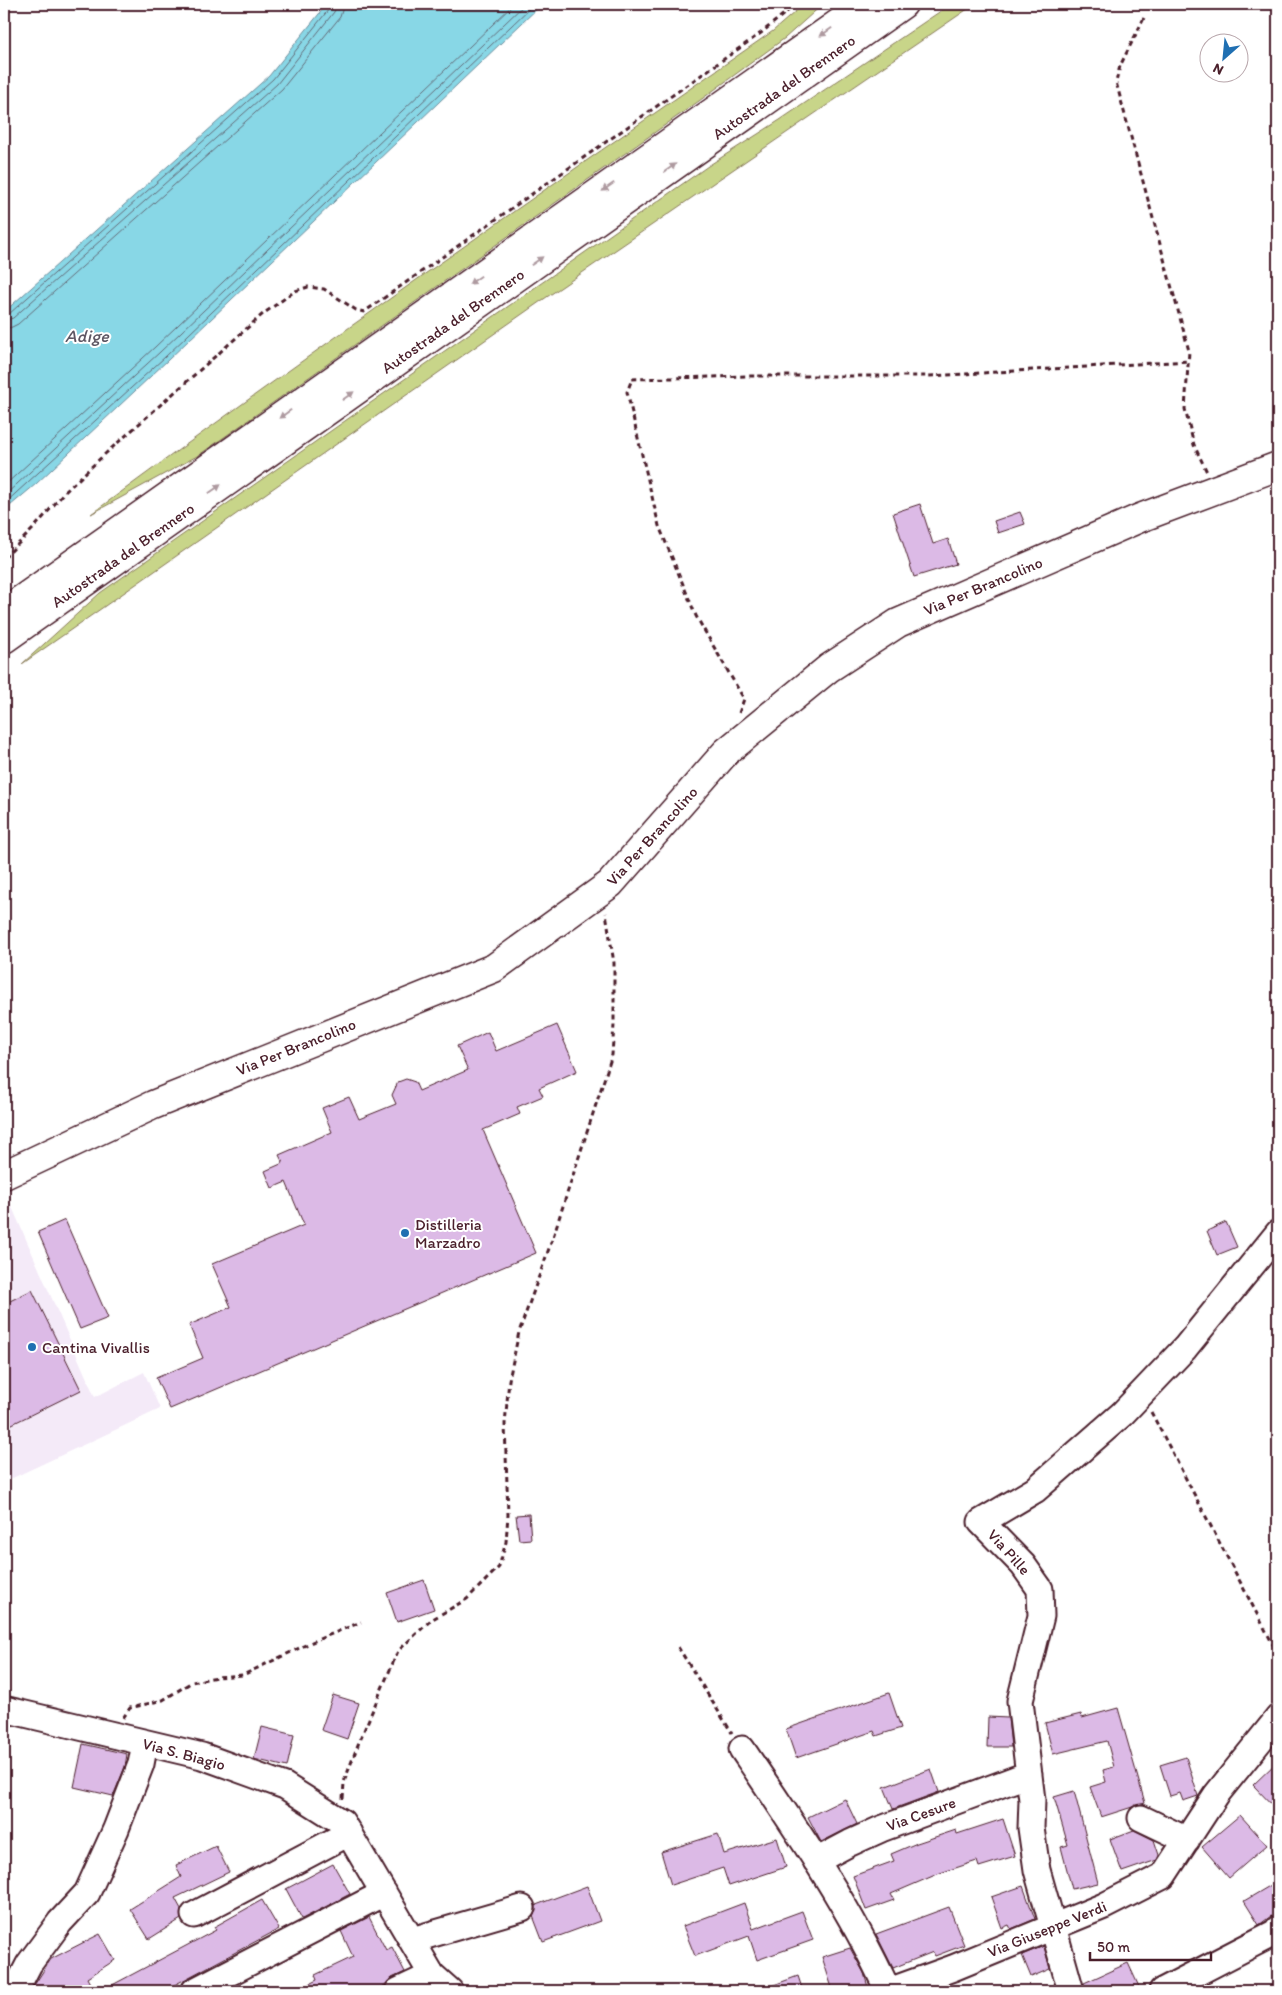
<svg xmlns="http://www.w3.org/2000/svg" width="1282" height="1995" font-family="Itim,sans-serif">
  <rect width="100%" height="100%" fill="#fff"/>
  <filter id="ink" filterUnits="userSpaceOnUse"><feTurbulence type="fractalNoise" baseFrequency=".02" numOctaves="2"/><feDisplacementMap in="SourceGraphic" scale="10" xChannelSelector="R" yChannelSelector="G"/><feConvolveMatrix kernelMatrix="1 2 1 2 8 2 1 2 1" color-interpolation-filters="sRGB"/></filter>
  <g filter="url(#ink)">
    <path fill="#f4eaf8" d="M8,1198L95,1397L144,1372L160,1409L4,1482V1428L81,1390L32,1291L4,1304V1200Z"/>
    <path fill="#c8d589" stroke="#897a5a" d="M804,4H823L785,38L699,101L199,455L91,514C315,349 544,190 773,31Z
      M951,4H975L541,301L22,664L100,593L708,166L780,120Z"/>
    <path fill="#88d7e6" stroke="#6f8d9b" d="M327,4H542L168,360L36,484L4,511V312L269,76Z"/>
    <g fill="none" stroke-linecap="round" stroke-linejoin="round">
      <path stroke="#636976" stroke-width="1" d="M4,315L9,314L273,79L329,9L330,4
        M4,321L13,318L277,84L334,12L337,4
        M4,329L12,327L18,324L282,89L340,17L344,4
        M4,486L155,347L514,4
        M4,496L160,352L525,4
        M4,504L165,357L534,4"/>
    </g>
    <path fill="#dcbae6" stroke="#4a1f2b" d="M920,504L933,544L948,539L956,564L914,577L893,513Z
      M1020,512L1025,524L998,533L994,521Z
      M557,1025L577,1071L539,1088L543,1096L517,1107L520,1114L483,1130L536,1253L170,1409L156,1378L203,1358L189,1325L231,1307L212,1264L304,1225L286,1182L272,1188L265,1171L283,1163L279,1155L332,1132L322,1108L349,1097L359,1119L396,1104L392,1095L398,1082L406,1079L415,1082L419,1091L468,1070L457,1046L488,1032L496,1051Z
      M65,1220L108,1318L80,1329L38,1232Z
      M1226,1222L1237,1247L1217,1255L1207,1231Z
      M32,1290L81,1390L4,1428V1304Z
      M529,1514L531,1539L519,1540L516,1515Z
      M424,1580L434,1609L397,1622L387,1593Z
      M889,1693L901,1728L876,1736L874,1731L796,1758L786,1729Z
      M333,1695L359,1703L347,1739L321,1730Z
      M1118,1708L1145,1803L1101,1817L1090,1787L1106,1782L1103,1770L1114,1767L1107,1741L1053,1754L1045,1723L1081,1714L1082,1718Z
      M988,1717L1008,1718L1011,1747H987Z
      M262,1727L294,1735L287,1767L254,1759Z
      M83,1744L127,1754L125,1767L113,1796L74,1787Z
      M1186,1757L1198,1796L1183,1801L1180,1793L1170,1796L1160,1765Z
      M1278,1761V1811L1253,1785Z
      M931,1769L939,1792L893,1809L884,1787Z
      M1074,1791L1098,1883L1072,1889L1061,1847L1068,1845L1054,1797Z
      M845,1799L857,1824L821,1842L808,1817Z
      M1240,1815L1267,1845L1229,1878L1202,1847Z
      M1003,1819L1015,1856L979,1867L977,1861L940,1873L891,1894L894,1900L866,1910L853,1876L894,1861L891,1854L917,1843L956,1830L957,1834Z
      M1134,1830L1154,1840L1159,1855L1157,1860L1122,1872L1110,1839Z
      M718,1834L724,1854L777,1838L786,1867L729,1886L723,1868L671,1885L661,1852Z
      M216,1846L229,1872L175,1898L181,1909V1919L149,1939L130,1909L181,1877L176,1865Z
      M333,1864L350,1894L302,1919L286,1889Z
      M1278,1881V1915L1271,1916L1259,1925L1244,1901Z
      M587,1886L600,1921L543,1942L533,1916L536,1911V1905Z
      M1023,1886L1035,1919L1011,1929L1009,1925L1002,1928L991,1897Z
      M262,1900L279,1929L163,1991H101L216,1930L214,1927Z
      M744,1903L753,1929L802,1911L813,1940L757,1960L749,1936L695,1956L683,1926Z
      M949,1907L964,1945L935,1956L933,1952L893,1968L876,1934Z
      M369,1917L386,1950L392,1947L405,1972L392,1978L385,1985L373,1991H295L317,1980L315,1975L353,1957L341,1931Z
      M100,1934L115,1960L87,1978L94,1991H36L33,1987L51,1959Z
      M1044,1946L1050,1969L1031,1977L1022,1955Z
      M850,1948L864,1973L869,1991H833L822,1957Z
      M1128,1963L1141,1991H1085L1084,1983Z
      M798,1976L803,1991H760V1990Z"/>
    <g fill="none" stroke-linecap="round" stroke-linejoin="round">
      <defs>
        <path id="minor" d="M4,1709L202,1756L285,1786L342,1822L432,1975L450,1991
          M742,1749C795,1827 849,1905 888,1991
          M1141,1818L1187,1840
          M816,1861L850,1843L881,1829L1029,1774
          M194,1915L349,1833
          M412,1940L522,1908
          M15,1991L29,1964L60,1922L87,1893L116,1829L141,1764L145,1743
          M194,1991L384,1893
          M398,1991L432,1975
          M889,1991L953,1968L1104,1906L1163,1876L1216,1795L1278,1718
          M1071,1991L1037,1870L1031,1828L1032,1800L1020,1701L1041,1616L1040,1589L1023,1565L981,1522L1035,1490L1122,1414L1185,1348L1278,1233
          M1162,1991L1276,1932L1278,1929"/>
        <path id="major" d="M4,1175L153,1105L494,968L610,884L726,752L829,668L898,623L1140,518L1278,466"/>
        <path id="highway" d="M4,612L866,4
          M4,639L903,4"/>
      </defs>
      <use href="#minor" stroke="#4a1f2b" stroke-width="29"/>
      <use href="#major" stroke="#4a1f2b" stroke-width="31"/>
      <use href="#highway" stroke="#4a1f2b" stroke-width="31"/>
      <path stroke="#4a1f2b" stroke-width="3" stroke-dasharray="5 4" stroke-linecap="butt" d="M1144,18L1120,66L1116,82L1189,351L1185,409L1194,445L1207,472
        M4,558L33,529L65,492L105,454L263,314L295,291L308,287L324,289L356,310L364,312L761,33L796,4
        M739,713L744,699L696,616L659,526L627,392L632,379L749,376H929L1189,361
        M1151,1412L1278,1654
        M678,1647L732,1733
        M123,1718L130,1708L163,1700L192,1682L217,1677L243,1675L312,1642L361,1622
        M343,1799L344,1782L359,1742L398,1651L431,1620L467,1599L499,1567L506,1542L508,1515L505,1424L509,1380L519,1332L552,1240L612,1055L614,1025V963L606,913"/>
      <use href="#minor" stroke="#fff" stroke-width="25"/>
      <use href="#major" stroke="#fff" stroke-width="28"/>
      <use href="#highway" stroke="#fff" stroke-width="28"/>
    </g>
    <defs><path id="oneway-solid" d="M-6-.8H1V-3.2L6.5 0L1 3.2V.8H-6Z" transform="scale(1.25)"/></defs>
    <g fill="#ae9aa0">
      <use href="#oneway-solid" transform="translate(826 32) rotate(145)"/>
      <use href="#oneway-solid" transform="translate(670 168) rotate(-35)"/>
      <use href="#oneway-solid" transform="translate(608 187) rotate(145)"/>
      <use href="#oneway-solid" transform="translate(537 261) rotate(-35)"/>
      <use href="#oneway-solid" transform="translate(475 280) rotate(145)"/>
      <use href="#oneway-solid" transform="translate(348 396) rotate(-35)"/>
      <use href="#oneway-solid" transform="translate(285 414) rotate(145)"/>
      <use href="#oneway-solid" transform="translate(215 489) rotate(-35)"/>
    </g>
  </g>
  <g fill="#1f6fb2" stroke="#fff" stroke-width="2">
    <circle cx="405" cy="1233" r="5"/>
    <circle cx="32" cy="1347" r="5"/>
  </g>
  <g text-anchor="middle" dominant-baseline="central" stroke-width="4" stroke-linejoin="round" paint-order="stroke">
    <g font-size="16" fill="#4a1f2b" stroke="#fff">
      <text transform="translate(784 87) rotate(-35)">Autostrada del Brennero</text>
      <text transform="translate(453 321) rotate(-35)">Autostrada del Brennero</text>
      <text transform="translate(123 555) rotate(-35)">Autostrada del Brennero</text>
      <text transform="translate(983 586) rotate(-23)">Via Per Brancolino</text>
      <text transform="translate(652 836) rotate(-48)">Via Per Brancolino</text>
      <text transform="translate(296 1047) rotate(-22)">Via Per Brancolino</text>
      <text transform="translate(1009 1552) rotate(48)">Via Pille</text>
      <text transform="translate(184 1754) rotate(15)">Via S. Biagio</text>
      <text transform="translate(921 1814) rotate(-20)">Via Cesure</text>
      <text transform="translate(1047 1929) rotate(-22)">Via Giuseppe Verdi</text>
    </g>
    <g font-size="16" fill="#4a1f2b" stroke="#fff" text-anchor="start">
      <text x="415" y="1224">Distilleria<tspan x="415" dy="18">Marzadro</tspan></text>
      <text x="42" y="1347">Cantina Vivallis</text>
    </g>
    <g font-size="18" font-style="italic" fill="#5d5663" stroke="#fff">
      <text x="87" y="336">Adige</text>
    </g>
  </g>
  <rect width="1282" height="1995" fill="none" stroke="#fff" stroke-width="20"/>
  <rect x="10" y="10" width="1262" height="1975" fill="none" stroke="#4a1f2b" stroke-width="2" filter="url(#ink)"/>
  <g transform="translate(1224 58) rotate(207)"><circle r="24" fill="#ffffff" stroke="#b7a5aa"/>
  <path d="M0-4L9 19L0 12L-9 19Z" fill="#1f6fb2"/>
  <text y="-8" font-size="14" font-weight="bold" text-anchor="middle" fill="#4a1f2b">N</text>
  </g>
  <path d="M1090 1952v8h121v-8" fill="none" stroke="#4a1f2b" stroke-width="2.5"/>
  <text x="1097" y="1952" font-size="15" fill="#4a1f2b" stroke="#ffffff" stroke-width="4" paint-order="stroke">50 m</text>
</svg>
